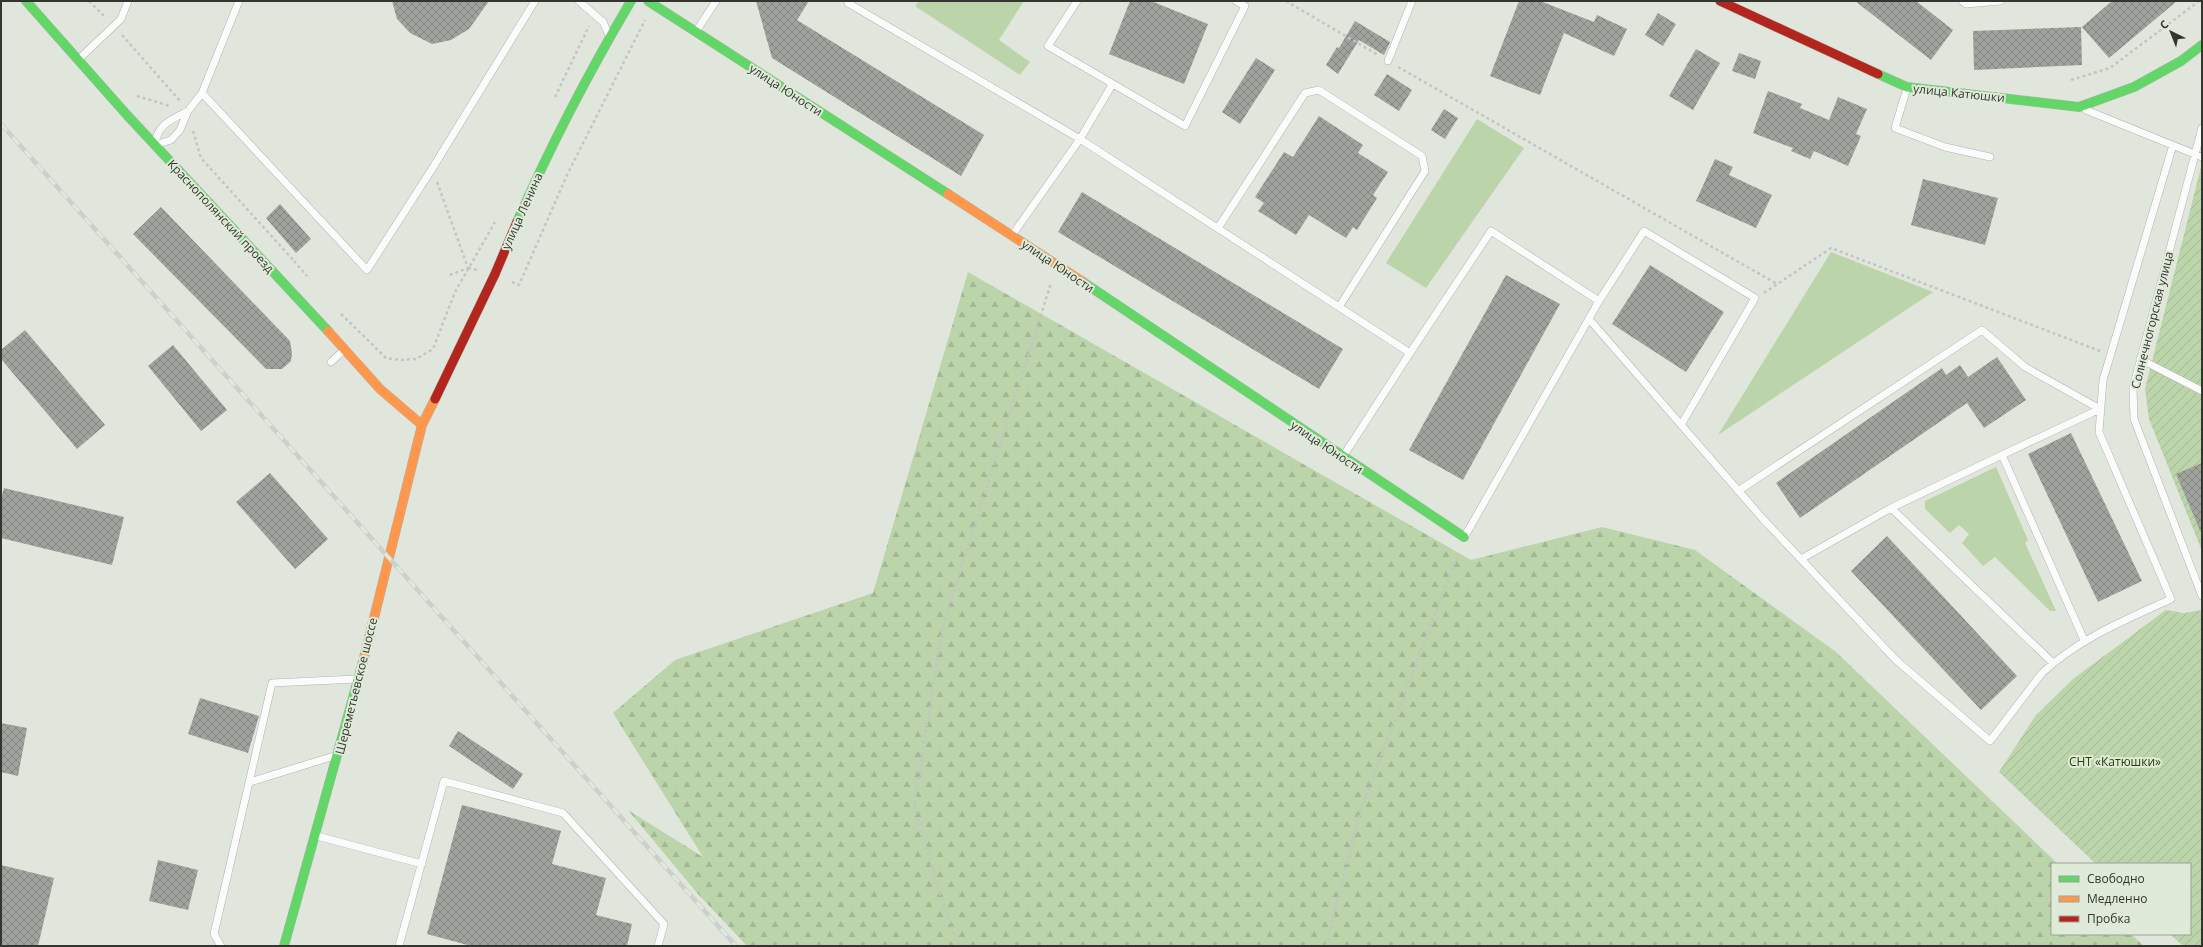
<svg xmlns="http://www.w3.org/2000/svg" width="2203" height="947" font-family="'Open Sans',sans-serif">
  <defs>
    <pattern id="forest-firs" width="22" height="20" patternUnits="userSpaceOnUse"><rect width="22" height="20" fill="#bcd4a9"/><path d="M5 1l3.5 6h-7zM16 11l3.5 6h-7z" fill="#a2b792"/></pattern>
    <pattern id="garden-furrows" width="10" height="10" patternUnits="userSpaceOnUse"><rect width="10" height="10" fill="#bcd4a9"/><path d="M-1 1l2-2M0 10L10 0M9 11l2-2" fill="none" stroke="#a2b792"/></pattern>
    <pattern id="building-cross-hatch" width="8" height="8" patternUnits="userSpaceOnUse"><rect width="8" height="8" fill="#a0a39d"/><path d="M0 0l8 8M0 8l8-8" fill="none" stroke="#838680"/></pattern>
  </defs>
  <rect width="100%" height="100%" fill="#e1e6dd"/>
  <path fill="url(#forest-firs)" d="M968,272L1471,560L1602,527L1695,550L1836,652L2058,864H2052V934H2131L2144,946H747L698,894L628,810L703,857L613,713L675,660L873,593Z"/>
  <path fill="#bcd4a9" d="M919,1H1024L999,40L1030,62L1020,75L915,6Z
    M1477,119L1524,148L1426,288L1386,263Z
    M1831,252L1933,292L1718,435Z
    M1996,467L2028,540L2025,543L2056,611H2050L1995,557L1983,566L1962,543L1969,534L1959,525L1950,533L1925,509V501Z"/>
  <path fill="url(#garden-furrows)" d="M2201,167L2202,168V551L2149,419L2145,389Z
    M2166,610L2184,613L2202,610V946H2183L2170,934H2190V864H2096L1999,772L2036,715L2073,679Z"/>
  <path fill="url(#building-cross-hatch)" d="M392,1H489L469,29L451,40L432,44L410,33L397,19Z
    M756,1H809L797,20L984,135L961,176L772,58Z
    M1130,1H1151L1208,24L1184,84L1109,54Z
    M1519,1H1540L1594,22L1597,15L1627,29L1614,56L1564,33L1540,95L1490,76Z
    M1855,1H1916L1953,30L1931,60Z
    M2112,1H2177L2109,58L2082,27Z
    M1658,13L1676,24L1663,46L1645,35Z
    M1355,21L1390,42L1384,55L1359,40L1338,74L1326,65L1337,47L1339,48Z
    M2081,27L2082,65L1974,70L1973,31Z
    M1696,49L1720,63L1693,110L1669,96Z
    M1739,53L1761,61L1755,79L1732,71Z
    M1256,58L1275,70L1240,124L1222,112Z
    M1387,74L1412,90L1399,111L1374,95Z
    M1768,91L1802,104L1800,108L1829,120L1838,97L1867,109L1856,134L1861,136L1848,166L1814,151L1810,159L1791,151L1793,148L1753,133Z
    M1444,109L1458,118L1445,139L1431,130Z
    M1319,116L1363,145L1358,153L1388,172L1373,195L1377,198L1357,230L1353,227L1346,238L1309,215L1296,235L1258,211L1264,203L1255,197L1284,152L1293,157Z
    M1715,159L1733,167L1729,175L1772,195L1756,228L1696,201Z
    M1923,179L1998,198L1985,245L1911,225Z
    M1082,192L1343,349L1319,389L1058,232Z
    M280,204L311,239L296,253L266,218Z
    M161,207L290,341L292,353L291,361L282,369H266L133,234Z
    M1650,265L1724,312L1686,372L1612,324Z
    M1506,275L1560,304L1463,480L1409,450Z
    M25,330L105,425L77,449L1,359V350Z
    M173,345L227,410L201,431L148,366Z
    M1997,357L2026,400L1984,428L1967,403L1800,518L1776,483L1942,368L1946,375L1960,365L1968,377Z
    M2071,433L2142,581L2098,602L2028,454Z
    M2202,463V535L2176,474Z
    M270,473L328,539L295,569L236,502Z
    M4,488L124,517L112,565L1,538V499Z
    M1887,536L2017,676L1981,710L1851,571Z
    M200,698L259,716L248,753L188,734Z
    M1,723L27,728L18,776L1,772Z
    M458,731L523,774L513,789L449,746Z
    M462,805L561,831L552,864L606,878L596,915L632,924L627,946H471L427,934Z
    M158,860L198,870L188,910L149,901Z
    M1,865L54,878L38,946H1Z"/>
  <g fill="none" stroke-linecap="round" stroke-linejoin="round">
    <defs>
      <path id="lane" d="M579,1L603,22L608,33
        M849,1L848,3L1080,139L1410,353L1344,455
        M1077,1L1048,46L1185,126L1245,6L1236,1
        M1962,1L1966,4L2000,1
        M697,30L716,1
        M80,58L121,19L128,1
        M1388,61L1412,1
        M1907,88L1895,128L1945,147L1990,157
        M202,93L367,270L432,169L535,1
        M2086,110L2202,157
        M188,111C172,119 156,125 155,145L171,140L180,130L188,111L202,93L239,1
        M2202,128L2133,388L2134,419L2202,596
        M1218,228L1305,93L1319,90L1422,156L1425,171L1339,307
        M1013,234L1080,139L1112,85
        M1599,301L1644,231L1755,298L1681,425
        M1589,319L1763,519L1896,660L1990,741L2042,673C2080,638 2125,620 2171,599L2099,432L2103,380L2173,145
        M1410,353L1491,231L1599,301L1465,536
        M2140,359L2202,391
        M331,362L344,350
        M2002,455L2100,409
        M1738,491L1982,330L2025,367L2100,409
        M1801,559L1891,508
        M2053,663L1891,508L2002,455L2084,640
        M250,782L334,756
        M317,836L422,864
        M221,946L214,934L272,683L356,679
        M399,946L444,781L563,813L664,924L658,946"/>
      <path id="fast" d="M26,1L127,115L328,331
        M648,1L948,194
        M1878,74L1907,87L2079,107L2134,87L2181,61L2202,45
        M517,222C550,147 589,72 631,1
        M1083,282L1464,537
        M284,946L364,658"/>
      <path id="slow" d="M948,194L1083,282
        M328,331L380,389L422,425
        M364,658L422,425L435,399"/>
      <path id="jam" d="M1720,1L1878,74
        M435,399L495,274L517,222"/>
    </defs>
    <use href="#lane" stroke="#b1b4ae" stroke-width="8"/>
    <use href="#fast" stroke="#b1b4ae" stroke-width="10"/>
    <use href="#slow" stroke="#b1b4ae" stroke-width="10"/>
    <use href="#jam" stroke="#b1b4ae" stroke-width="10"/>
    <path stroke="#c3c5c2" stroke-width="2.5" stroke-dasharray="3 3" stroke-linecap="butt" d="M89,1L106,18
      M1286,1L1378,55
      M122,35L180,101
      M1398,67L1777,284
      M2071,80L2110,68L2199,1
      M137,96L170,106
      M555,97L589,26
      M193,131L201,158L294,261
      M437,182L468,268L447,276
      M294,261L307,276
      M468,268L477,270
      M512,282L519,285L567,175L645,20
      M1764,293L1831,248L2100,351
      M341,314L386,358L399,360L416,359L433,349L455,292L495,222
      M959,946L941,898L914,805L943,626L1051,283
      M1326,946L1361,808L1458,554"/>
    <use href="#lane" stroke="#fafbfa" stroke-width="7"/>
    <use href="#fast" stroke="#63d668" stroke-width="9"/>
    <use href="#slow" stroke="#ff974d" stroke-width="9"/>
    <use href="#jam" stroke="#b3261e" stroke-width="9"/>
    <defs>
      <path id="rail" d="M1,124L736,946"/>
    </defs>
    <use href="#rail" stroke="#cdcfcc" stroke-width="4.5"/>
    <use href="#rail" stroke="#e0ead9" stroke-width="3" stroke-dasharray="9" stroke-linecap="butt"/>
  </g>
  <g text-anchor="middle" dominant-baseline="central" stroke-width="4" stroke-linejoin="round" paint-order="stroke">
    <g font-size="12" fill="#333630" stroke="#e0ead9">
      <text transform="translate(786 90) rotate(33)">улица Юности</text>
      <text transform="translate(1959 93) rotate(6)">улица Катюшки</text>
      <text transform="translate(522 211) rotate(-66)">улица Ленина</text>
      <text transform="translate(221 216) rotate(47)">Краснополянский проезд</text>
      <text transform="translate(1058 266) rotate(34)">улица Юности</text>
      <text transform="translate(2152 320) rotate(-76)">Солнечногорская улица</text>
      <text transform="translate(1327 447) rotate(34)">улица Юности</text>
      <text transform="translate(356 686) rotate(-76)">Шереметьевское шоссе</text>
    </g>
    <g font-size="12" fill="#244003" stroke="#e0ead9">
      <text x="2115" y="761">СНТ «Катюшки»</text>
    </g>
  </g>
  <rect width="2203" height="947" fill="none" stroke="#333630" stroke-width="4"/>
  <rect x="2051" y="863" width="140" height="72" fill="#e0ead9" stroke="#9ba295"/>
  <rect x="2059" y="876" width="20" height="6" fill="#63d668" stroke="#9ba295"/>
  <text x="2087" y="883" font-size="12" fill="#333630">Свободно</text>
  <rect x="2059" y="896" width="20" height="6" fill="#ff974d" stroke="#9ba295"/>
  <text x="2087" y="903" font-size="12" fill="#333630">Медленно</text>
  <rect x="2059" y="916" width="20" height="6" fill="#b3261e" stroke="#9ba295"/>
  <text x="2087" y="923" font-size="12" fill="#333630">Пробка</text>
  <g transform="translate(2171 32) rotate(317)" stroke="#e0ead9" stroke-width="3" paint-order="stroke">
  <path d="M0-3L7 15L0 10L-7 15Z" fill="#333630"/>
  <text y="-6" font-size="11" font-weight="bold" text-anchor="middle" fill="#333630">С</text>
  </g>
</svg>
